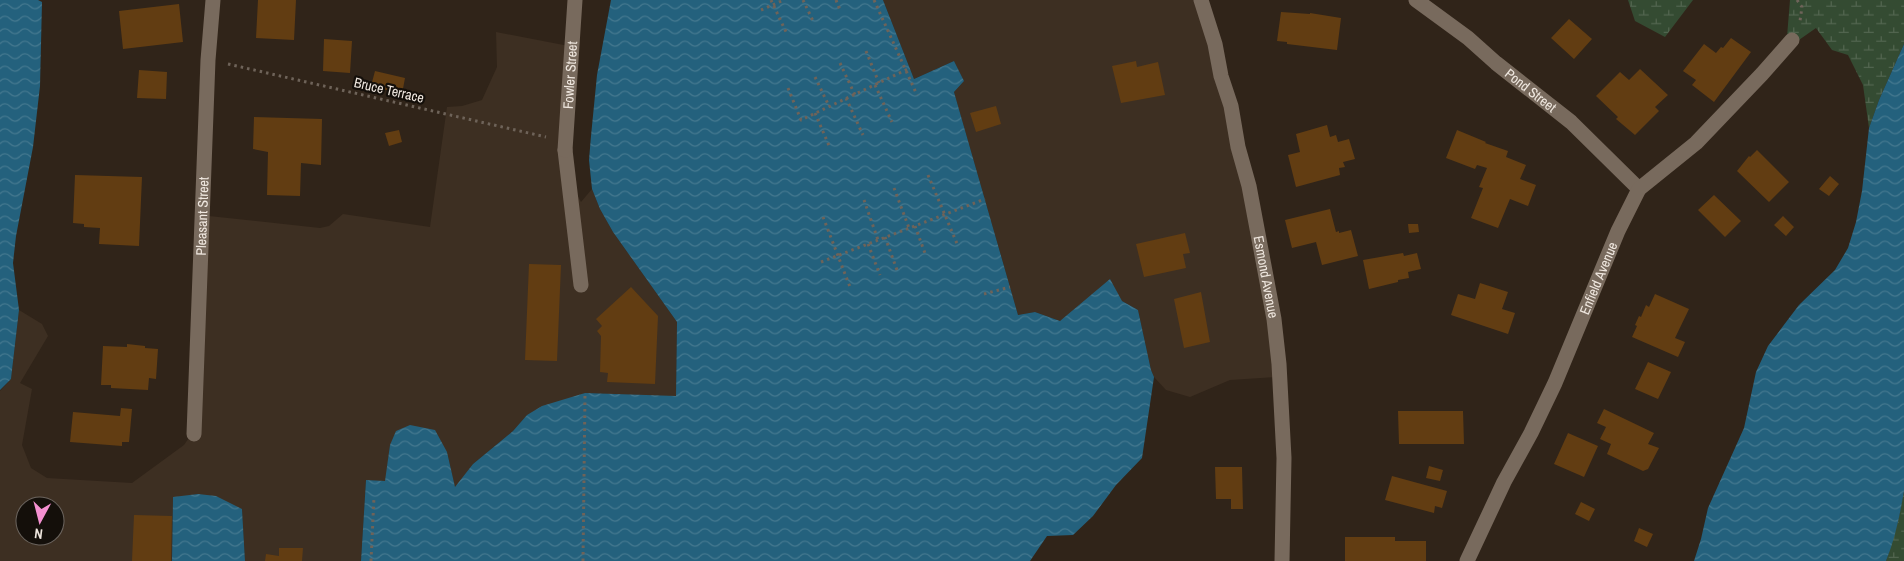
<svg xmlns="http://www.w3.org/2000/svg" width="1904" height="561" font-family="'Archivo Narrow',sans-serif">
  <defs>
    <pattern id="wetland-marsh" width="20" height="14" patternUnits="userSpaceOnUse" patternTransform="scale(1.25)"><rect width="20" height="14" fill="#344b32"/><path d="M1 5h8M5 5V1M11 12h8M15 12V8" fill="none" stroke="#52654f"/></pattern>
    <pattern id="water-waves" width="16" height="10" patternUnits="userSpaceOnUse" patternTransform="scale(1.25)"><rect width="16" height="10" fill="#24617d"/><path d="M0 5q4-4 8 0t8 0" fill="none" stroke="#44788f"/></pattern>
  </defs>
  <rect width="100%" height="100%" fill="#302419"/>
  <path fill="#3d2f22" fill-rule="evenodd" d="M883,0H1201L1274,307L1276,377L1230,380L1190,397L1166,390L1154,377L1151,370L1138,310L1122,301L1060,321L1035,312L1018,315L954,92L964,81L954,61L914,79Z
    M496,32L574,47L567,165L572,185L581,202L592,189L600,209L613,232L677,322L676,397L585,393L527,415L513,431L473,464L455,488L447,452L390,445L386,482L366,480L361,561H245L242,509L173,497L172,561H0V391L11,379L19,310L42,324L48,336L20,383L32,389L22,445L31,468L47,478L132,483L184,445L193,432L209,216L320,228L329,226L343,214L430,227L447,107L462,106L482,100L497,67ZM25,506H55V536H25Z"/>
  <path fill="url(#wetland-marsh)" d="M1628,0H1693L1665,37L1635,21Z
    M1790,0H1904V44L1879,100L1869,128L1863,85L1848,55L1832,50L1816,28L1786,49Z
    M1904,491V561H1886L1898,521Z"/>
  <path fill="url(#water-waves)" d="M0,0H38L42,2L40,86L33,147L16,236L13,263L19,310L11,379L0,390Z
    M611,0H883L914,79L954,61L964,81L954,92L1018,315L1035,312L1060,321L1110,279L1122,301L1138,310L1151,370L1154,377L1142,458L1116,485L1093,516L1073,535L1047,536L1030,561H361L366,480L385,481L390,445L396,431L410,425L435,430L447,452L455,487L473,464L513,431L527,415L542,406L585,393L676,396L677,322L613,232L600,209L592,189L589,160L591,136L597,75Z
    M1904,44V491C1900,515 1895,539 1886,561H1694L1701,539L1708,508L1744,428L1756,372L1768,346L1799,305L1835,270L1848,248L1856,222L1862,191L1869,128L1879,100Z
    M198,494L216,496L242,509L245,561H172L173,497Z"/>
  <path fill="#623d12" d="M258,0H296L294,40L256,38Z
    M179,4L183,42L123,49L119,11Z
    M1281,12L1310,14V13L1341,18L1337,50L1287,44V42L1277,41Z
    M1569,19L1592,39L1574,59L1551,38Z
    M1731,38L1751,52L1714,102L1692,85L1696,80L1683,71L1704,44L1716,53L1721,47L1723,48Z
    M324,39L352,41L350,73L323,71Z
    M1136,61L1137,67L1158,62L1165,95L1121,103L1112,66Z
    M1640,69L1668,95L1655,107L1659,111L1635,135L1616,119L1618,117L1596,96L1620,72L1629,80Z
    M139,70L167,72L166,99L137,98Z
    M375,71L405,78L402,94L371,86Z
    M996,106L1001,124L976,132L970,113Z
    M254,117L322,119L321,165L301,163L300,196L267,195L268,152L253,149Z
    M1327,125L1330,137L1336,135L1338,142L1349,139L1355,159L1343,162L1345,167L1339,168L1340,175L1296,187L1288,155L1300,152L1296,134Z
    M399,130L402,142L389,146L385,133Z
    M1457,130L1486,142L1485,143L1508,151L1506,157L1526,165L1520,179L1536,185L1528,206L1510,199L1498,228L1471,218L1483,188L1479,187L1487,168L1477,165L1475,169L1446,158Z
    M1757,150L1789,182L1769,202L1737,171L1749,156L1750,157Z
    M75,175L142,177L139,246L99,244L100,228L84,227V224L73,223Z
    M1830,176L1839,184L1829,196L1819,189Z
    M1714,195L1741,221L1725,237L1698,210Z
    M1330,209L1336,232L1339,231V233L1351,230L1358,256L1322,265L1316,242L1292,248L1285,220Z
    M1783,216L1794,227L1786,236L1774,225Z
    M1408,224H1418L1419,232L1409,233Z
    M1185,233L1190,253L1183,254L1186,268L1144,277L1136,244Z
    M1403,253L1404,256L1417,253L1421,269L1408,272L1409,278L1398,280V282L1369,289L1363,260Z
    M529,264L561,265L557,361L525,360Z
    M1480,283L1508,292L1502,309L1515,313L1508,334L1451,315L1458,294L1475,299Z
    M631,287L658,316L655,384L607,382L608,373L600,372L601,336L597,331L602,326L596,319Z
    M1201,292L1210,342L1184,348L1174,299Z
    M1655,294L1689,309L1675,338L1685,342L1678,357L1632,337L1637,326L1635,325L1639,316L1641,317L1646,305L1649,307Z
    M127,344L145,346V348L158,349L156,379L149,378L148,390L111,388V385H101L103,346L127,347Z
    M1648,362L1671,372L1658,399L1635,389Z
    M121,408L132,409L129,442H122V446L70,442L73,412L120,416Z
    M1604,409L1654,433L1648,444L1659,448L1648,469L1643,471L1607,454L1611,444L1600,439L1606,427L1597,423Z
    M1398,411H1463L1464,444H1399Z
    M1568,433L1598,446L1584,477L1554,464Z
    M1429,466L1443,470L1440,481L1426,478Z
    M1215,467H1242L1243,509H1231V499H1216Z
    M1392,476L1447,491L1442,508L1435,506L1434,513L1385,500Z
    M1581,502L1595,509L1589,521L1575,514Z
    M134,515L172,516L171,561H132Z
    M1639,528L1653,534L1647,547L1634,541Z
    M1345,537H1395V541H1426V561H1345Z
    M279,548H303L302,561H265L266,554L279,556Z"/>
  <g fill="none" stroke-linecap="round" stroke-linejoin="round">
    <path stroke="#6e6359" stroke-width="3" stroke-dasharray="2.5 4" stroke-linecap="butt" d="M771,0L787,34
      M803,0L814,23
      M836,0L840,10
      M874,0L917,95
      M1797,0L1802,7L1800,21
      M761,10L784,0
      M866,51L879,83
      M840,63L855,95
      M228,64L546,137
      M815,77L829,106
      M875,85L892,122
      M788,88L801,120L910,68
      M846,98L863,135
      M815,113L830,148
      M928,175L958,246
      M894,188L909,228
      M864,200L878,240
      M823,217L850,287
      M915,226L926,256
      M885,237L897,270
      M868,244L880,275
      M821,262L985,199
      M984,294L1010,287
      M371,561L374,497
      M583,561L585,393"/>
    <path stroke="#786a5d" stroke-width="15" d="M565,150L581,285"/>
    <g stroke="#786a5d" stroke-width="15">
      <path id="s1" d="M1201,0L1215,44L1221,76L1231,106L1238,147L1249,186L1274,319L1279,364L1284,458L1282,561"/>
      <path id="s2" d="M1416,0L1468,38L1496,63L1571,122L1639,189"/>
      <path id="s3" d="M565,150L575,0"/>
      <path id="s4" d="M194,434L208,60L213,0"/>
      <path id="s5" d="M1467,561L1504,482L1531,433L1555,383L1618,231L1639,189L1696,143L1762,74L1792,40"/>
    </g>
  </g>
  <g text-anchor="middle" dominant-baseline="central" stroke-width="4.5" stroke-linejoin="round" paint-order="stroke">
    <g font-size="14" fill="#efe7df" stroke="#140f0a">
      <text stroke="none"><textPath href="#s3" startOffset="75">Fowler Street</textPath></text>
      <text transform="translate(389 90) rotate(13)">Bruce Terrace</text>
      <text stroke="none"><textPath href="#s2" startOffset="146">Pond Street</textPath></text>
      <text stroke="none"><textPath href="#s4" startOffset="218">Pleasant Street</textPath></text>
      <text stroke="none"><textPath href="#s1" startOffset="285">Esmond Avenue</textPath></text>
      <text stroke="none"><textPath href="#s5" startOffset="312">Enfield Avenue</textPath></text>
    </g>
  </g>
  <g transform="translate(40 521) rotate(187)"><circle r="24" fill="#140f0a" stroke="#6c655f"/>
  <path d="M0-4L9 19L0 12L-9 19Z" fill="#f590d1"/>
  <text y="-8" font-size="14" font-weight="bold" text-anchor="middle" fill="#efe7df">N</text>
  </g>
</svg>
